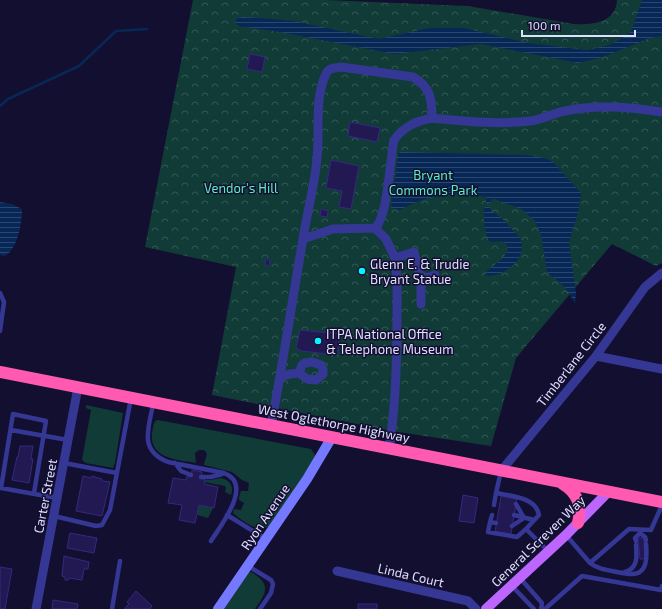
<svg xmlns="http://www.w3.org/2000/svg" width="662" height="609" font-family="'Exo 2',sans-serif">
  <defs>
    <pattern id="forest-crowns" width="20" height="18" patternUnits="userSpaceOnUse"><rect width="20" height="18" fill="#113b37"/><path d="M2 6a3 3 0 1 1 6 0M12 15a3 3 0 1 1 6 0" fill="none" stroke="#335755"/></pattern>
    <pattern id="water-rules" width="6" height="5" patternUnits="userSpaceOnUse"><rect width="6" height="5" fill="#072856"/><path d="M0 2.5h6" fill="none" stroke="#2b476f"/></pattern>
  </defs>
  <rect width="100%" height="100%" fill="#130f30"/>
  <path fill="#113b37" d="M86,405L123,413L115,463L113,468L86,463L82,460L91,410L86,408Z
    M158,420L311,449L315,455L314,460L269,526C259,534 241,520 233,513L234,509L241,510L244,503L239,500V497L241,491H248L249,483L242,480L232,472L204,465C204,459 210,455 204,450H199L195,453L196,463C178,460 149,459 152,433C153,429 153,425 155,421Z
    M221,478C230,480 234,486 231,495L225,492L226,488L225,486L204,482L205,480H211Z
    M199,505L213,508L208,518L197,515Z
    M249,572C253,572 254,574 257,576C272,587 263,597 255,609H224Z"/>
  <path fill="url(#forest-crowns)" d="M193,0H326L468,6L574,24C592,25 616,23 617,0H662V263L656,266L612,244L516,358L491,446L392,431L212,395L236,267L145,247Z"/>
  <path fill="url(#water-rules)" d="M642,0H662V36L650,38L603,57L578,63L481,44L394,54L280,32L239,26L235,23L237,18L244,17L261,18L293,21L379,39L429,28H464L528,43L587,50L610,45L629,34L632,29Z
    M401,152L523,155C533,156 545,156 554,163L581,193L578,213L569,242L576,293L575,303L564,286L547,272L541,235L535,221L523,210L495,199H492L491,203L486,202V197C458,191 425,195 400,210L391,208L398,156L399,153Z
    M0,202L12,204L22,209C22,220 19,240 12,249C11,252 7,254 5,256L0,255Z
    M485,206L490,207L491,211C500,216 505,221 512,229C514,232 518,235 520,238C525,250 519,261 510,268C503,273 495,276 486,276V272L503,258L508,250L507,245L502,241L492,242L489,241C485,233 482,214 485,206Z"/>
  <g fill="none" stroke-linecap="round" stroke-linejoin="round">
    <path stroke="#072856" stroke-width="2.5" d="M0,106L8,99L79,66L116,31L147,29"/>
  </g>
  <path fill="#221953" stroke="#352882" d="M250,54L265,57L262,72L247,69Z
    M350,122L380,128L377,142L348,136Z
    M331,160L359,166L351,209L339,207L342,191L326,188Z
    M321,209L328,211L327,217L320,216Z
    M266,259L270,260L269,266L265,265Z
    M300,330L340,334L337,355L302,351L296,348Z
    M20,446H33L31,459H33L29,483L12,480L17,457H18Z
    M192,470L202,472L201,478L205,480L204,484L218,487L214,508L199,505L195,523L179,520L182,505L168,503L173,478L186,480L187,476L191,477Z
    M83,476L91,478L92,476L102,479V481L110,482L102,516L76,511Z
    M463,495L478,498L474,523L459,521Z
    M501,496L517,499L511,534L495,532Z
    M70,533L97,538L94,553L67,548Z
    M638,538H644L645,559H640Z
    M64,556L89,562L88,569H84L82,580L69,578L68,580H65V577L62,576Z
    M0,567L12,569L5,609H0Z
    M136,591L152,606L150,609H124L129,604L127,602Z
    M53,600L78,604L77,609H52Z
    M358,604H377V609H358Z"/>
  <g fill="none" stroke-linecap="round" stroke-linejoin="round">
    <path stroke="#353794" stroke-width="4.5" d="M0,293L4,302L0,331
      M153,404C149,428 138,450 168,462L224,473C254,484 221,525 211,541
      M11,430L68,440
      M64,463L117,473
      M175,463L181,471L191,475
      M501,471L496,493C510,496 536,497 539,515L526,529L548,551
      M201,477H211L222,474
      M34,493L46,421L13,414L1,488L57,498
      M494,505L496,493
      M227,515L266,539
      M492,515L490,522L496,523
      M514,515L534,520
      M54,516L96,526L102,525L110,510L131,398
      M490,522L488,532L517,537L526,529
      M512,526L524,518L516,504
      M640,533L645,537L646,540
      M566,535L590,563L629,529L651,530L662,505
      M636,541L635,538L640,533V530
      M590,563C598,569 606,570 617,572C622,573 627,574 632,574C648,574 647,556 646,544
      M248,566L271,580L273,584L271,593L260,609
      M625,572C638,568 637,557 636,545
      M520,578L542,603L541,609
      M511,585L534,609
      M112,609L120,561
      M545,609L582,576L661,590L662,586"/>
    <path stroke="#353794" stroke-width="9" d="M375,228C388,217 390,158 394,140C404,126 417,121 432,118
      M303,239L333,229L375,228L386,239L395,258L414,252L421,280V304
      M421,280L435,275
      M596,356L662,369
      M281,377L290,374L299,373L307,379L316,380L323,374V369L321,365L312,362L305,363L302,365L299,373
      M271,425C283,364 292,301 303,239C307,212 315,185 317,158C320,132 314,98 326,74C329,67 335,68 341,67L413,77C430,87 432,98 432,118C464,121 497,125 530,121C542,120 553,113 565,111C597,104 629,107 662,112
      M389,449C396,406 397,363 397,320C397,299 398,278 395,258
      M501,471L596,356L645,287L662,273
      M337,571L468,601L476,609
      M36,609L78,387"/>
    <path stroke="#7579ff" stroke-width="10" d="M218,609L307,479L332,437"/>
    <path stroke="#bd65ff" stroke-width="10" d="M486,609L566,535L608,492"/>
    <path stroke="#ff59b1" stroke-width="12" d="M0,372L662,502
      M563,484C578,493 582,506 578,523"/>
  </g>
  <g fill="#0af4ff" stroke="#130f30" stroke-width="1.5">
    <circle cx="362" cy="271" r="4"/>
    <circle cx="318" cy="341" r="4"/>
  </g>
  <g text-anchor="middle" dominant-baseline="central" stroke-width="3" stroke-linejoin="round" paint-order="stroke">
    <g font-size="13" fill="#5beec1" stroke="#130f30">
      <text x="433" y="175">Bryant<tspan x="433" dy="15">Commons Park</tspan></text>
      <text x="241" y="188">Vendor's Hill</text>
    </g>
    <g font-size="13" fill="#e0deff" stroke="#130f30" text-anchor="start">
      <text x="370" y="264">Glenn E. &amp; Trudie<tspan x="370" dy="15">Bryant Statue</tspan></text>
      <text x="326" y="334">ITPA National Office<tspan x="326" dy="15">&amp; Telephone Museum</tspan></text>
    </g>
    <g font-size="13" fill="#e0deff" stroke="#130f30">
      <text transform="translate(571 364) rotate(-52)">Timberlane Circle</text>
      <text transform="translate(334 423) rotate(11)">West Oglethorpe Highway</text>
      <text transform="translate(45 496) rotate(-79)">Carter Street</text>
      <text transform="translate(265 517) rotate(-56)">Ryon Avenue</text>
      <text transform="translate(538 541) rotate(-44)">General Screven Way</text>
      <text transform="translate(411 575) rotate(13)">Linda Court</text>
    </g>
  </g>
  <path d="M522 30v6h113v-6" fill="none" stroke="#e0deff" stroke-width="2"/>
  <text x="528" y="30" font-size="12" fill="#e0deff" stroke="#130f30" stroke-width="3" paint-order="stroke">100 m</text>
</svg>
